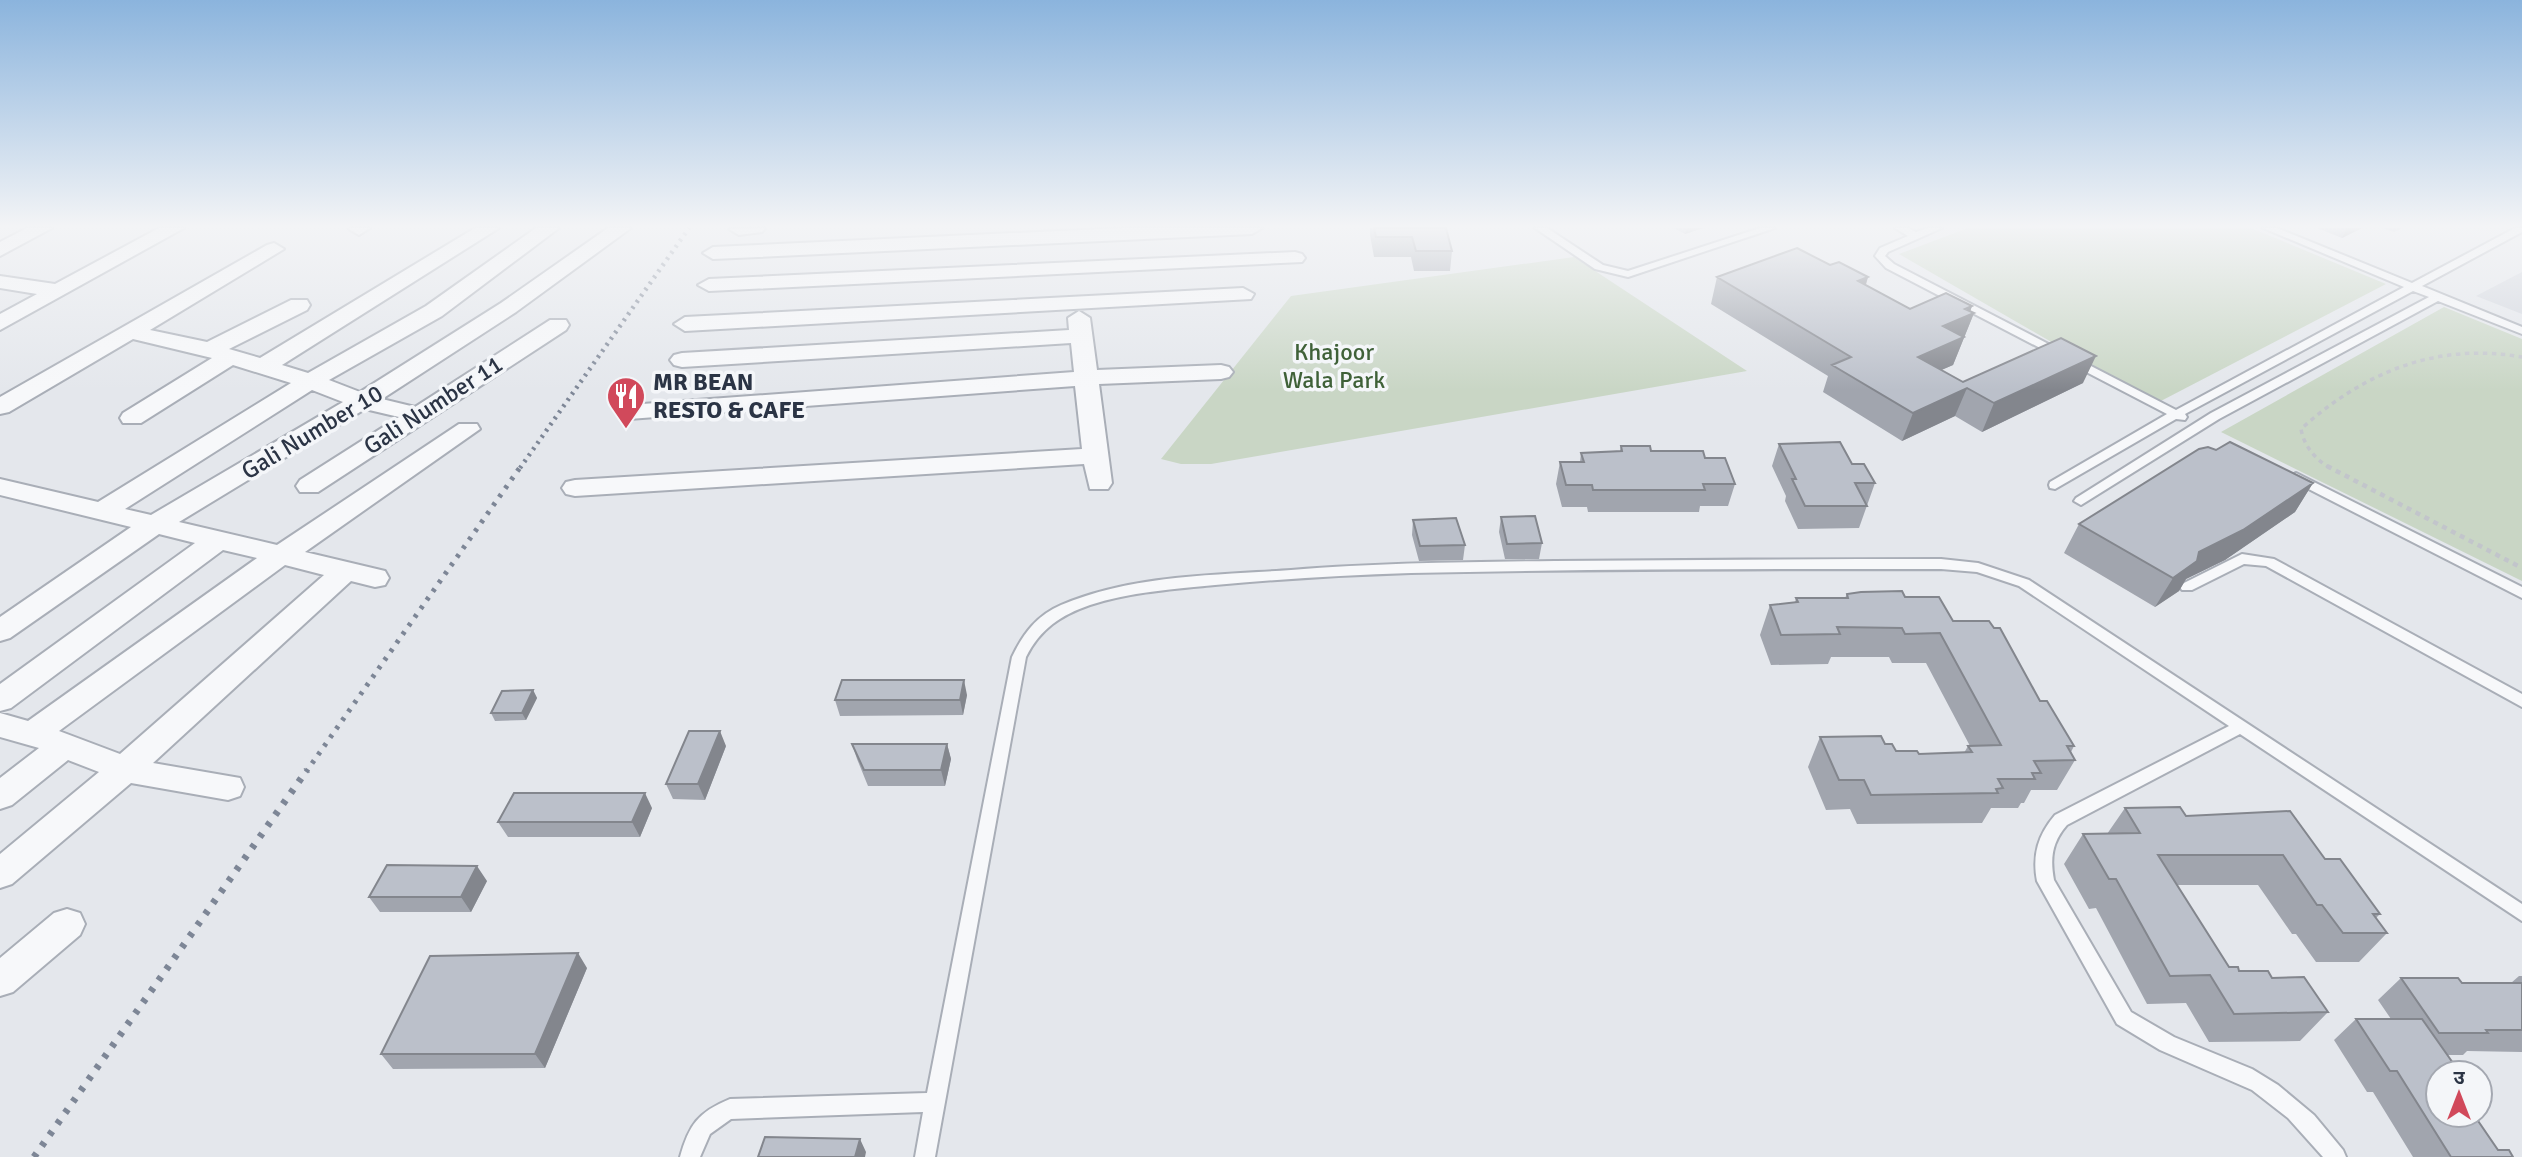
<svg xmlns="http://www.w3.org/2000/svg" width="2522" height="1157" font-family="Signika,'Noto Sans Devanagari',sans-serif">
  <rect width="100%" height="100%" fill="#e4e7ec"/>
  <path fill="#d2d6de" d="M2522,272V314L2476,296Z"/>
  <path fill="#c9d6c5" d="M1968,228H2251L2386,284L2157,403L1899,254Z
    M1574,257L1747,371L1211,464H1181L1161,459L1291,296Z
    M2444,307L2522,339V581L2221,432Z"/>
  <g fill="none" stroke-linecap="round" stroke-linejoin="round">
    <defs>
      <path id="service" d="M1535,228H1547L1603,265L1628,271L1760,228H1775L1628,277L1595,269Z
        M1895,228H1908L1916,232L1928,228H1942L1888,252L1885,256L1894,264L2176,410L2404,287L2263,228H2277L2412,283L2515,228H2522V232L2422,286L2522,327V334L2438,301L2219,419L2081,505L2074,501L2076,498L2211,413L2429,297L2413,291L2185,414L2187,417L2185,420L2176,419L2055,489L2050,488L2049,485L2050,482L2167,414L1886,268L1875,256L1880,248L1908,236Z
        M2296,473L2522,587V598L2291,480L2290,477Z
        M2242,554L2274,559L2522,694V707L2266,566L2244,564L2192,590H2182L2180,587L2182,584Z
        M1941,559L1978,563L2029,580L2522,904V921L2240,734L2067,825C2052,842 2050,858 2054,880L2131,1012L2174,1037L2252,1069L2278,1085L2314,1115L2343,1150L2346,1157H2323L2288,1118L2252,1090L2160,1050L2117,1024L2037,881C2032,855 2038,835 2055,815L2229,726L2019,586L1977,572L1941,569C1764,569 1588,569 1411,573C1345,575 1280,579 1215,585C1173,589 1130,592 1090,605C1061,615 1040,629 1026,657L935,1157H915L923,1112L731,1119L710,1134L700,1157H680C689,1125 698,1112 730,1099L927,1093L1012,657C1023,634 1037,615 1061,605C1132,575 1215,575 1291,570C1378,563 1467,562 1555,561C1684,560 1812,559 1941,559Z"/>
      <path id="minor" d="M27,228H52L0,256V242Z
        M159,228H184L0,330V314L37,294L0,288V276L55,284Z
        M370,228L359,235L349,229L350,228Z
        M475,228H499L282,365L308,373L426,306L536,228H559L442,316L329,380L360,392L501,303L608,228H631L516,312L382,399L415,407L550,320H566L569,325L566,330L318,492H300L296,486L300,480L399,417L365,409L179,522L277,545L459,424H477L480,429L305,552L385,571L389,578L385,585L375,587L351,581L153,763L240,778L244,787L240,796L228,800L131,783L12,884L0,888V854L99,772L68,760L12,805L0,809V778L39,748L0,737V713L28,721L257,558L223,550L11,708L0,711V684L195,543L159,534L10,638L0,641V617L131,527L0,495V479L98,502L291,383L233,365L141,423H123L120,418L123,413L212,358L133,339L9,412L0,414V397L267,245L274,243L284,249L150,330L207,342L291,300H307L310,305L307,310L229,349L260,358ZM312,390L343,402L151,515L125,509ZM285,565L324,575L120,754L59,731Z
        M765,228L762,232L739,235L729,229Z
        M1123,228H1262L1252,234L713,259L703,253L713,247Z
        M1295,252L1302,254L1305,258L1302,262L709,291L698,285L709,279Z
        M1243,288L1254,294L1251,299L685,331L674,324L685,317Z
        M1079,311L1090,318L1097,370L1221,365L1229,367L1233,372L1229,377L1221,379L1099,384L1112,483L1108,489H1090L1084,464L575,496L566,494L562,488L566,482L575,480L1082,449L1075,386L629,419L620,417L617,412L620,407L629,405L1074,372L1071,343L682,367L674,365L670,360L674,355L682,353L1069,330L1068,318Z
        M67,909L80,913L85,924L80,935L13,992L0,996V958L54,913Z"/>
    </defs>
    <use href="#service" stroke="#a9aeb7" stroke-width="4"/>
    <use href="#minor" stroke="#a9aeb7" stroke-width="4"/>
    <path stroke="#c2c5cb" stroke-width="3.5" stroke-dasharray="4.5 4.5" stroke-linecap="butt" d="M2330,468C2315,459 2304,446 2301,429C2364,372 2437,342 2522,357"/>
    <path stroke="#c2c5cb" stroke-width="4.5" stroke-dasharray="5 5" stroke-linecap="butt" d="M2327,466L2522,568"/>
    <use href="#service" fill="#f7f8fa" fill-rule="evenodd"/>
    <use href="#minor" fill="#f7f8fa" fill-rule="evenodd"/>
    <path stroke="#7d8696" stroke-width="4.5" stroke-dasharray="2.5 5" stroke-linecap="butt" d="M520,468L689,228"/>
    <path stroke="#7d8696" stroke-width="5" stroke-dasharray="3.5 7" stroke-linecap="butt" d="M306,772L521,466"/>
    <path stroke="#7d8696" stroke-width="7" stroke-dasharray="4.5 9" stroke-linecap="butt" d="M34,1157L307,770"/>
  </g>
  <path fill="#a1a5ae" d="M1370,228H1446L1452,251L1450,271H1414L1411,257H1374L1370,235Z
    M1674,228H1703L1685,234Z
    M2317,228H2362L2342,238Z
    M2383,228H2403L2394,232Z
    M1830,265L1868,277L1866,285L1910,309L1972,306L1970,311L1974,313L1953,365L1941,370L1963,382L2083,383L1982,432L1955,416L1902,441L1823,392L1828,376L1711,304L1717,277Z
    M1779,444L1852,464L1875,483L1859,528L1798,529L1785,501L1786,496L1772,466Z
    M1621,446L1705,458L1735,484L1728,506H1700L1699,512H1588L1587,507H1562L1556,484L1560,462H1580L1581,453L1620,451Z
    M2216,450L2313,483L2295,512L2225,560L2186,579L2179,591L2155,607L2064,553L2079,524Z
    M1501,517L1542,543L1539,559H1505L1499,532Z
    M1413,520L1465,545L1463,560L1419,561L1412,535Z
    M1847,594L1905,597L1953,621L2040,701L2074,746L2071,752L2075,760L2057,790H2031L2024,803H2021L2018,808H1991L1982,823L1857,824L1850,809L1826,810L1808,767L1820,737L1885,744L1896,751L1919,754L1964,753L1968,746H1970L1926,663H1892L1889,657H1831L1828,664L1771,665L1760,635L1770,605L1795,603L1796,598H1845Z
    M533,690L537,698L526,720L495,721L491,713Z
    M967,695L963,715L840,716L835,700Z
    M852,744H947L951,759L945,786H868L857,759Z
    M726,746L705,800L673,799L666,784Z
    M652,808L640,837H508L498,822Z
    M2125,808L2186,816L2325,859L2380,914L2376,918L2387,933L2359,962H2316L2296,934H2292L2258,885H2177L2229,967L2239,971L2272,978L2328,1012L2300,1041L2209,1042L2186,1003L2147,1004L2096,908L2089,909L2064,864L2083,834H2107Z
    M487,881L471,912H380L369,897Z
    M587,968L545,1068L393,1069L381,1054Z
    M2519,976H2522V1052L2467,1051L2463,1055H2447L2438,1073L2498,1150L2513,1157H2413L2373,1092H2367L2334,1040L2356,1019H2391L2378,1000L2401,978L2462,983H2511Z"/>
  <path fill="#83868d" d="M1687,228H1703L1685,234Z
    M2347,228H2362L2342,238Z
    M1868,277L1859,304L1858,281Z
    M1972,306L1969,315L1974,313L1953,365L1907,385L1918,357L1943,326L1965,309Z
    M2096,356L2083,383L1982,432L1994,403Z
    M1967,388L1955,416L1902,441L1913,413Z
    M2313,483L2295,512L2225,560L2186,579L2179,591L2155,607L2173,578L2199,552Z
    M964,680L967,695L963,715L960,700Z
    M533,690L537,698L526,720L522,713Z
    M720,731L726,746L705,800L698,784Z
    M947,744L951,759L945,786L941,770Z
    M645,793L652,808L640,837L632,822Z
    M477,866L487,881L471,912L461,897Z
    M578,953L587,968L545,1068L535,1054Z
    M860,1139L866,1152L865,1157H855Z"/>
  <path fill="#bbc0ca" stroke="#83868d" stroke-width="2" d="M1374,228H1446L1452,251H1416L1412,237H1376Z
    M1797,248L1830,265L1839,262L1868,277L1858,281L1910,309L1946,293L1972,306L1965,309L1974,313L1943,326L1964,337L1918,357L1963,382L2061,338L2096,356L1994,403L1967,388L1913,413L1832,365L1851,357L1717,277Z
    M1840,442L1852,464H1864L1875,483H1855L1867,506H1805L1792,479H1796L1779,444Z
    M2230,442L2313,483L2243,530L2199,552L2197,561L2173,578L2079,524L2199,449L2208,447L2216,450Z
    M1621,446H1650L1651,451H1703L1705,458H1725L1735,484H1703L1705,490H1593L1592,485H1566L1560,462H1584L1581,453L1622,451Z
    M1535,516L1542,543L1507,544L1501,517Z
    M1456,518L1465,545L1420,546L1413,520Z
    M1902,591L1905,597H1939L1953,621H1989L1994,628H2000L2040,701H2047L2074,746H2067L2075,760L2034,761L2041,773H2032L2035,779H1998L2003,788L1996,789L1998,793L1871,795L1864,780H1839L1820,737L1881,736L1885,744H1892L1896,751H1917L1919,754L1972,752L1968,746L2001,745L1940,633L1905,634L1902,628L1837,627L1840,634L1781,635L1770,605L1798,602L1796,598H1848L1847,594L1861,592Z
    M842,680H964L960,700H835Z
    M533,690L522,713H491L502,691Z
    M689,731H720L698,784H666Z
    M852,744H947L941,770H864Z
    M514,793H645L632,822H498Z
    M2180,807L2186,816L2290,811L2325,859H2340L2380,914H2373L2387,933H2343L2322,905H2317L2283,855H2158L2229,967H2238L2239,971H2268L2272,978L2304,977L2328,1012L2234,1014L2210,975L2170,976L2116,879H2109L2083,834L2140,833L2125,808Z
    M387,865L477,866L461,897H369Z
    M578,953L535,1054H381L430,956Z
    M2401,978H2458L2462,983H2522V1030H2486L2488,1033H2439Z
    M2356,1019H2422L2460,1073H2438V1115H2474L2498,1150H2509L2513,1157H2451L2397,1071H2390Z
    M765,1137L860,1139L855,1157H758Z"/>
  <linearGradient id="sky" x2="0" y2="1"><stop stop-color="#8bb4dd"/><stop offset="0.58" stop-color="#f3f4f6"/><stop offset="1" stop-color="#f3f4f6" stop-opacity="0"/></linearGradient>
  <rect width="2522" height="390" fill="url(#sky)"/>
  <defs>
    <symbol id="restaurant-pin" viewBox="-11 -11 22 30"><path d="M0 17L-7.5 6A9.5 9.5 0 1 1 7.5 6Z" fill="#d1495b" stroke="#f4f6f9"/><path d="M-5-6h1v4h1v-4h1v4h1v-4h1v5L-1.5 .5V6h-2V.5L-5-1ZM5-6V6H3V1.5H1.5Q1.5-4 5-6Z" fill="#fff"/></symbol>
  </defs>
  <g fill-rule="evenodd">
    <use href="#restaurant-pin" x="604" y="374" width="44" height="60"/>
  </g>
  <g text-anchor="middle" dominant-baseline="central" stroke-width="7" stroke-linejoin="round" paint-order="stroke">
    <g font-size="24" fill="#3f6138" stroke="#f4f6f9">
      <text x="1334" y="352">Khajoor<tspan x="1334" dy="28">Wala Park</tspan></text>
    </g>
    <g font-size="24" font-weight="bold" fill="#2b3445" stroke="#f4f6f9" text-anchor="start">
      <text x="653" y="382">MR BEAN<tspan x="653" dy="28">RESTO &amp; CAFE</tspan></text>
    </g>
    <g font-size="24" fill="#2b3445" stroke="#f4f6f9">
      <text transform="translate(433 405) rotate(-33)">Gali Number 11</text>
      <text transform="translate(312 432) rotate(-31)">Gali Number 10</text>
    </g>
  </g>
  <g transform="translate(2459 1094)"><circle r="33" fill="#f4f6f9" stroke="#a4a8b1" stroke-width="2"/>
  <path d="M0-5L12 26L0 18L-12 26Z" fill="#d1495b"/>
  <text y="-10" font-size="19" font-weight="bold" text-anchor="middle" fill="#2b3445">उ</text>
  </g>
</svg>
